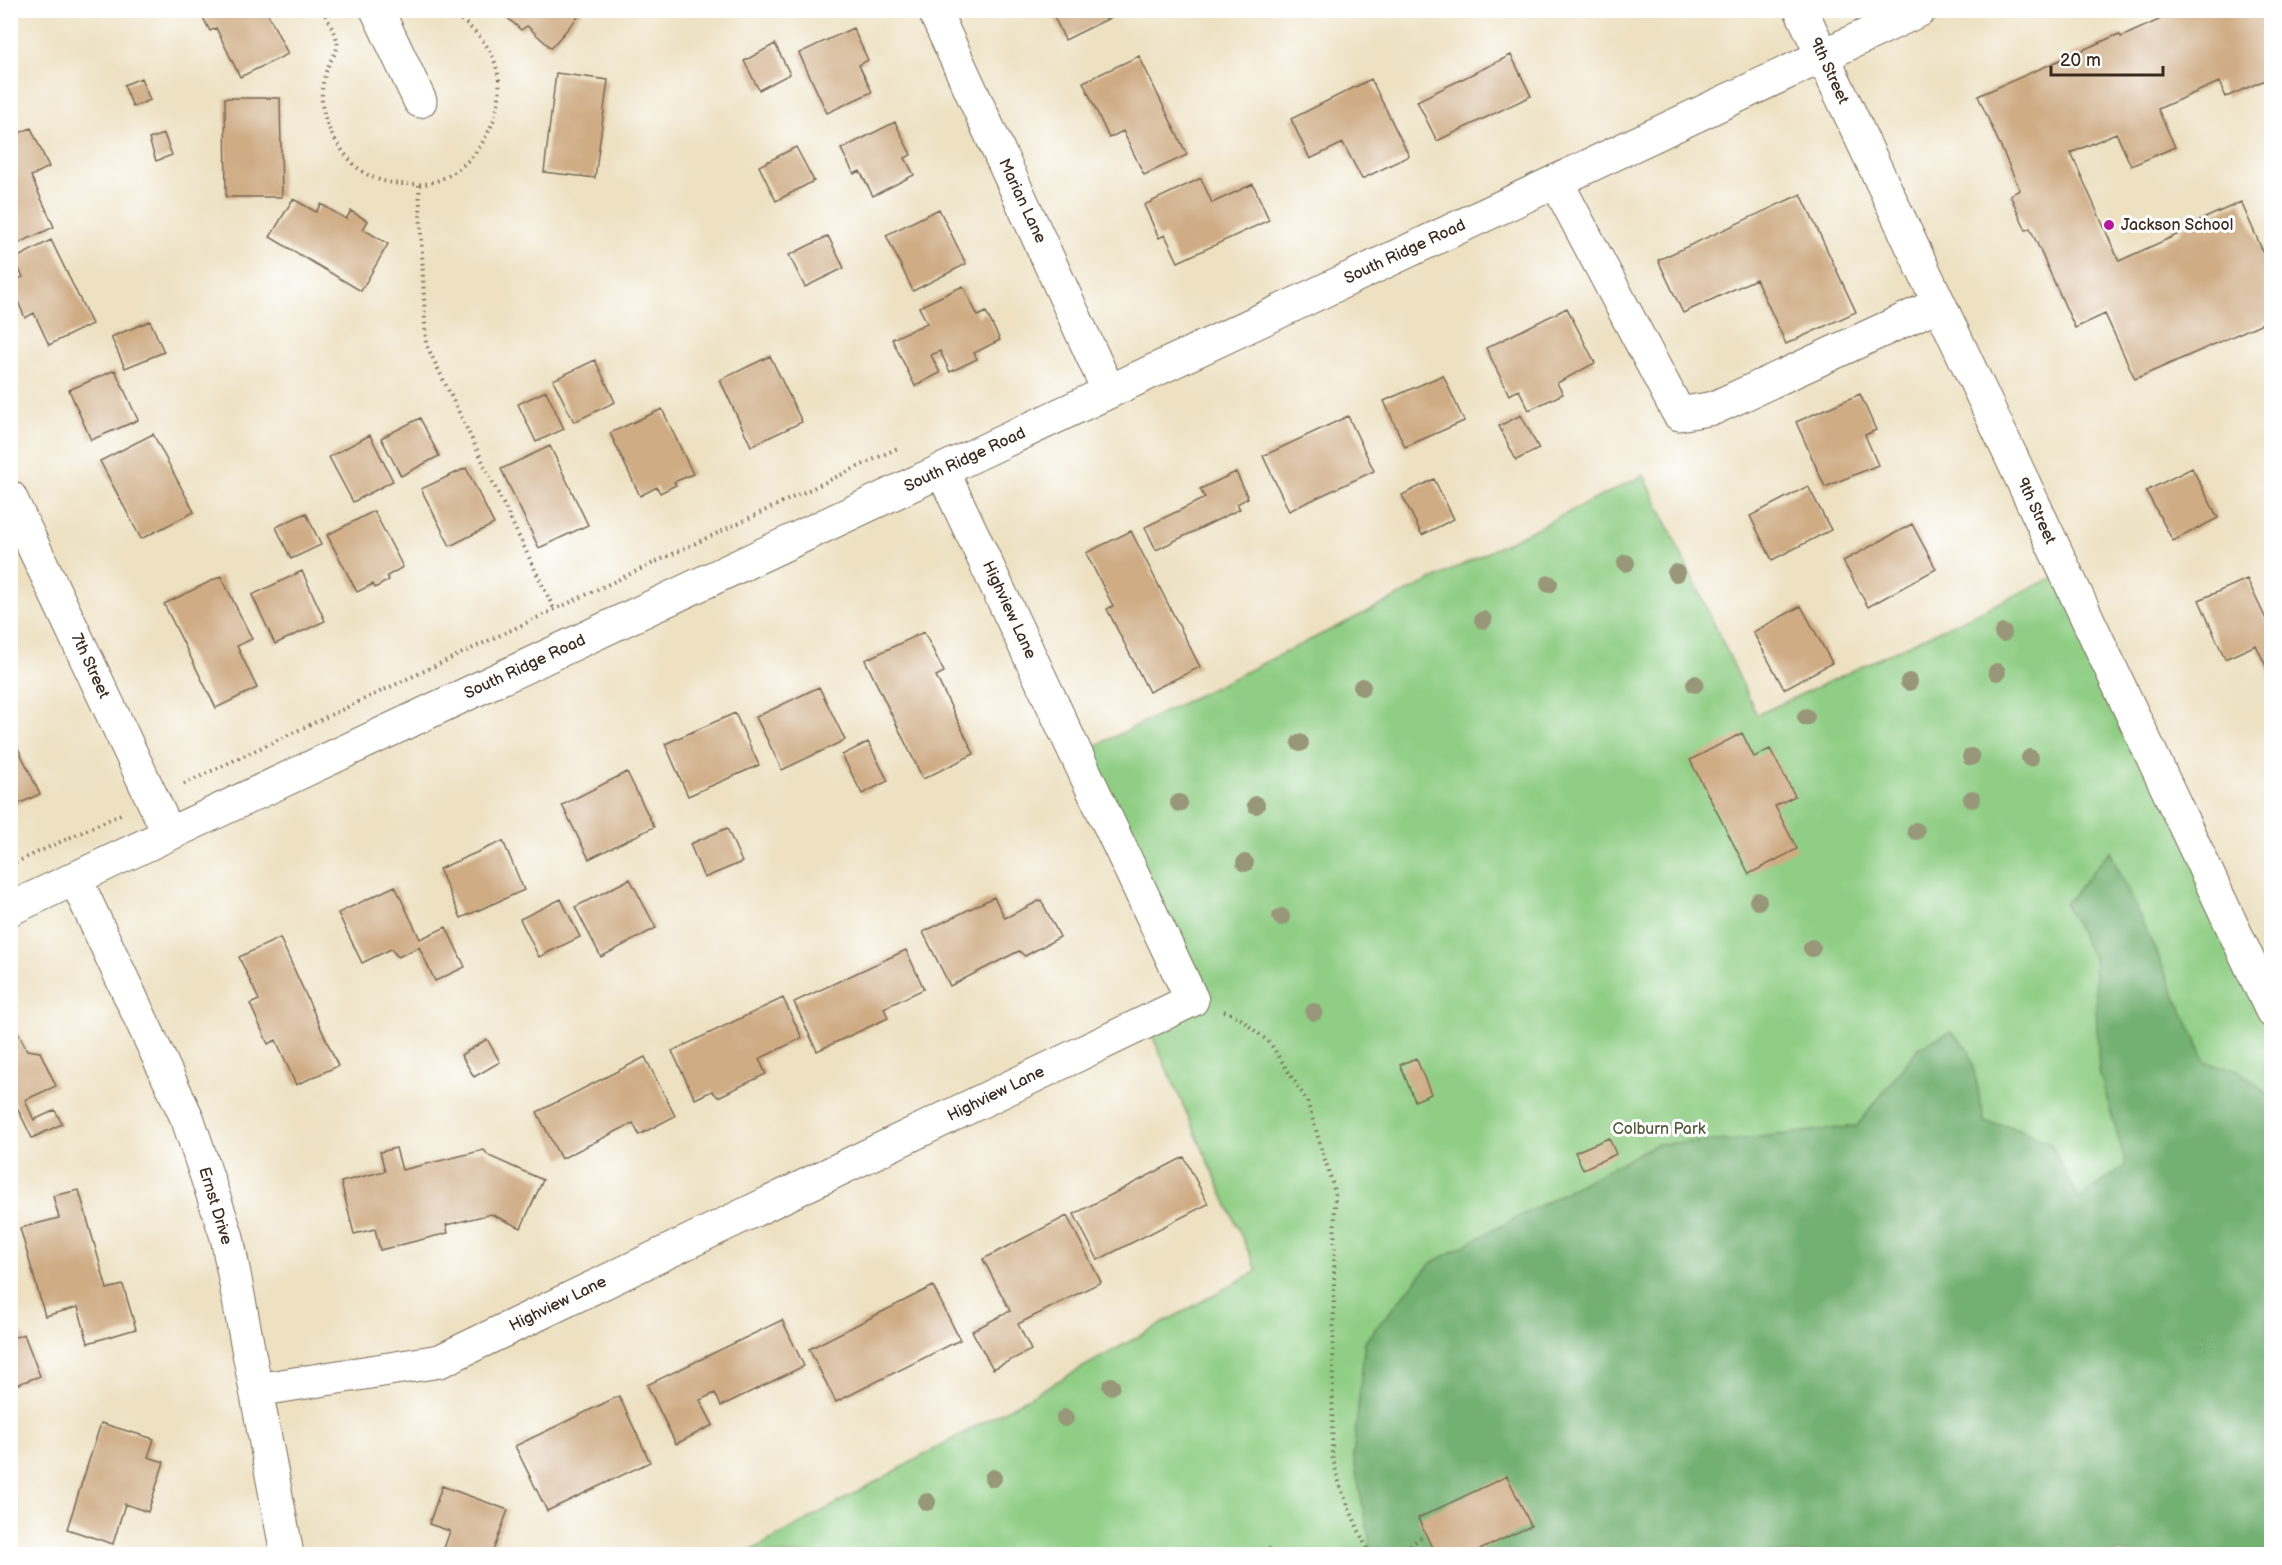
<svg xmlns="http://www.w3.org/2000/svg" width="2282" height="1565" font-family="'Balsamiq Sans',sans-serif">
  <rect width="100%" height="100%" fill="#fff"/>
  <filter id="ink" filterUnits="userSpaceOnUse"><feTurbulence type="fractalNoise" baseFrequency=".0167" numOctaves="2"/><feDisplacementMap in="SourceGraphic" scale="12" xChannelSelector="R" yChannelSelector="G"/><feConvolveMatrix kernelMatrix="1 2 1 2 8 2 1 2 1" color-interpolation-filters="sRGB"/></filter>
  <filter id="wash" filterUnits="userSpaceOnUse"><feTurbulence type="fractalNoise" baseFrequency=".008" numOctaves="4" result="noise"/><feDisplacementMap in="SourceGraphic" scale="24" xChannelSelector="R" yChannelSelector="G"/><feGaussianBlur stdDeviation="1.35" result="paint"/><feColorMatrix in="noise" values="0 0 0 0 0 0 0 0 0 0 0 0 0 0 0 0 0 1.4 0 .05"/><feComposite in="paint" operator="in"/></filter>
  <g filter="url(#wash)">
    <rect width="100%" height="100%" fill="#ede1c2"/>
    <path fill="#8fce84" stroke="#657c51" stroke-width="1.5" d="M1644,475L1757,715L2065,572L2271,1011V1554H745L1257,1271L1146,1022L1192,1000L1077,755Z"/>
    <path fill="#73b172" stroke="#576e48" stroke-width="1.5" d="M2110,851L2206,1063L2239,1070L2271,1096V1554H1372L1353,1456L1365,1341L1431,1263L1656,1144L1734,1140L1857,1126L1919,1047L1951,1032L1969,1049L1985,1122L2017,1128L2050,1143L2079,1199L2126,1165L2099,1071L2094,959L2065,904Z"/>
    <g id="blocks">
      <path fill="#cfac84" d="M199,10H266L288,54L240,77L216,28L210,31Z
        M499,10H584L551,48L527,26L521,30Z
        M1051,10H1126L1065,40Z
        M2181,10H2272V77L2226,97L2219,82L2158,109L2175,147L2131,166L2116,133L2071,153L2119,261L2181,233L2180,229L2241,202L2272,272V319L2135,379L2105,314L2075,328L2030,228L2026,230L2010,195L2020,190L1978,96L2119,34L2121,37Z
        M853,28L868,60L859,65L872,92L827,113L799,53Z
        M775,44L790,74L759,90L744,61Z
        M1511,55L1531,96L1437,141L1417,101Z
        M1139,56L1187,155L1144,175L1123,131L1109,138L1083,82Z
        M556,73L608,80L595,178L544,172Z
        M141,78L150,100L133,107L124,85Z
        M1371,79L1409,156L1362,179L1343,143L1310,159L1291,119Z
        M225,98H280L282,197H226Z
        M895,122L911,155L905,158L914,175L873,196L860,171L854,174L841,149Z
        M31,128L49,167L31,176L54,227L10,247V137Z
        M164,134L172,155L156,161L149,139Z
        M796,147L814,181L776,201L759,166Z
        M1201,178L1212,203L1253,184L1269,220L1178,262L1165,235L1159,238L1144,205Z
        M1801,194L1856,312L1786,344L1756,279L1683,313L1658,260Z
        M293,199L316,212L321,204L346,219L351,211L368,221L363,229L388,244L361,291L270,237Z
        M939,209L966,264L913,291L886,235Z
        M828,236L844,268L805,287L789,255Z
        M51,240L92,324L49,345L34,313L25,318L10,283L23,277L14,259Z
        M963,286L978,316L986,312L1000,340L974,353L977,359L950,372L940,351L931,355L940,373L915,386L892,339L927,323L919,307Z
        M1567,308L1595,363L1557,383L1563,394L1529,410L1519,390L1509,395L1486,348Z
        M150,321L164,352L125,368L111,337Z
        M770,356L802,422L751,446L720,380Z
        M595,360L615,402L574,422L553,380Z
        M115,370L138,420L91,440L69,390Z
        M1443,375L1464,421L1405,447L1384,401Z
        M546,391L564,429L536,442L518,404Z
        M1860,394L1876,430L1865,435L1878,465L1825,487L1796,422Z
        M662,409L693,474L674,482L676,485L660,493L657,487L640,496L610,433Z
        M1521,415L1539,449L1516,460L1499,426Z
        M1348,416L1374,471L1289,511L1263,456Z
        M420,418L439,456L401,476L381,438Z
        M153,434L194,512L141,539L100,461Z
        M370,435L393,481L353,502L329,457Z
        M550,446L588,525L539,548L501,469Z
        M466,468L494,524L450,546L421,489Z
        M2192,468L2218,518L2173,541L2146,491Z
        M1236,472L1248,498L1237,504L1240,509L1156,550L1145,527L1205,498L1200,489Z
        M1434,479L1454,519L1422,535L1402,495Z
        M1808,486L1831,530L1772,560L1750,516Z
        M374,511L403,567L387,576L389,580L375,588L373,584L357,592L327,535Z
        M306,513L321,545L291,559L276,527Z
        M1912,524L1936,569L1868,607L1843,561Z
        M1131,531L1200,667L1149,692L1107,609L1113,606L1086,553Z
        M302,571L325,621L275,644L252,595Z
        M221,576L252,639L237,646L257,688L216,708L164,604Z
        M2247,579L2272,632V679L2256,645L2225,659L2199,600Z
        M1801,606L1832,663L1784,689L1753,632Z
        M924,632L944,672L936,676L974,754L923,779L865,660Z
        M819,687L845,740L782,770L756,717Z
        M735,713L759,765L688,796L665,744Z
        M1742,733L1754,757L1770,749L1795,796L1775,806L1797,849L1749,874L1690,760Z
        M13,738L40,794L10,808V739Z
        M868,742L888,781L862,794L842,755Z
        M627,772L654,827L589,859L562,805Z
        M727,828L742,862L704,878L690,844Z
        M503,841L524,890L461,918L439,869Z
        M630,879L656,928L601,957L575,907Z
        M395,886L420,939L446,927L465,967L435,981L419,947L398,957L391,949L362,963L338,913Z
        M994,897L1005,918L1041,900L1060,937L1025,956L1019,951L950,986L923,932Z
        M561,899L580,937L539,957L520,919Z
        M280,938L338,1066L296,1085L276,1040L268,1044L250,1004L259,1000L239,957Z
        M906,950L924,989L884,1008L888,1018L817,1051L794,1002Z
        M783,998L802,1038L759,1059L766,1074L718,1097L712,1091L695,1099L672,1051Z
        M18,1032L27,1050L40,1052L56,1086L25,1100L34,1120L55,1110L62,1124L32,1138L10,1093V1035Z
        M487,1039L500,1062L474,1077L461,1055Z
        M645,1057L675,1116L639,1135L633,1123L561,1159L537,1112Z
        M1416,1058L1431,1094L1415,1101L1400,1065Z
        M1609,1138L1616,1154L1583,1169L1575,1152Z
        M396,1148L402,1170L484,1150L489,1156L543,1180L521,1228L491,1214L446,1225L448,1233L380,1250L375,1229L354,1234L341,1182L385,1171L380,1152Z
        M1184,1157L1208,1204L1098,1260L1074,1214Z
        M79,1190L107,1289L123,1285L136,1329L88,1343L78,1307L45,1316L20,1228L59,1218L53,1196Z
        M1067,1216L1101,1282L1018,1324L1031,1350L993,1369L972,1331L1010,1311L983,1259Z
        M933,1286L960,1340L836,1402L809,1349Z
        M782,1320L804,1366L721,1406L715,1393L700,1400L713,1425L676,1444L647,1385Z
        M24,1334L40,1376L10,1387V1339Z
        M619,1396L650,1462L547,1511L515,1446Z
        M101,1423L154,1439L148,1457L164,1462L148,1512L125,1504L113,1544L67,1529Z
        M1507,1476L1531,1526L1471,1554H1435L1418,1518Z
        M442,1486L508,1510L492,1554H442L450,1531L429,1524Z"/>
    </g>
  </g>
  <g filter="url(#ink)">
    <use href="#blocks" fill-opacity="0" stroke="#796a57" stroke-width="1.5"/>
    <g fill="none" stroke-linecap="round" stroke-linejoin="round">
      <defs>
        <path id="minor" d="M377,10L420,101
          M934,10L1109,392
          M1801,10L2272,1011
          M1556,181L1679,414L1714,408L1939,304
          M10,497L169,834
          M75,878L188,1120L227,1237L287,1554
          M10,909L1920,10
          M256,1390L440,1361L1192,1000L942,470"/>
      </defs>
      <use href="#minor" stroke="#796a57" stroke-width="35"/>
      <path stroke="#796a57" stroke-width="4" stroke-dasharray="1.5 4.5" stroke-linecap="butt" d="M323,10C327,20 340,37 337,48C335,55 329,62 327,69C318,93 321,116 334,138C353,168 367,181 402,184C411,184 421,185 430,183C453,177 474,159 485,138C515,87 497,35 443,10
        M419,185L426,344L554,609
        M184,784L900,447
        M10,865L121,814
        M1224,1011L1237,1016L1270,1043L1307,1101L1335,1192L1332,1456L1341,1489L1369,1554
        M1268,1548L1274,1554
        M1394,1554L1423,1537"/>
      <use href="#minor" stroke="#fff" stroke-width="33"/>
    </g>
    <g fill="#999779">
      <circle cx="1626" cy="563" r="9"/>
      <circle cx="1676" cy="573" r="9"/>
      <circle cx="1549" cy="584" r="9"/>
      <circle cx="1483" cy="620" r="9"/>
      <circle cx="2003" cy="633" r="9"/>
      <circle cx="1997" cy="672" r="9"/>
      <circle cx="1909" cy="682" r="9"/>
      <circle cx="1695" cy="684" r="9"/>
      <circle cx="1362" cy="687" r="9"/>
      <circle cx="1806" cy="717" r="9"/>
      <circle cx="1300" cy="743" r="9"/>
      <circle cx="1971" cy="757" r="9"/>
      <circle cx="2030" cy="758" r="9"/>
      <circle cx="1972" cy="799" r="9"/>
      <circle cx="1179" cy="803" r="9"/>
      <circle cx="1256" cy="805" r="9"/>
      <circle cx="1916" cy="831" r="9"/>
      <circle cx="1245" cy="863" r="9"/>
      <circle cx="1758" cy="901" r="9"/>
      <circle cx="1281" cy="917" r="9"/>
      <circle cx="1812" cy="948" r="9"/>
      <circle cx="1314" cy="1012" r="9"/>
      <circle cx="1111" cy="1386" r="9"/>
      <circle cx="1065" cy="1418" r="9"/>
      <circle cx="993" cy="1478" r="9"/>
      <circle cx="927" cy="1502" r="9"/>
    </g>
  </g>
  <circle fill="#b5179e" stroke="#fff" stroke-width="2" cx="2109" cy="225" r="6"/>
  <g text-anchor="middle" dominant-baseline="central" stroke-width="6" stroke-linejoin="round" paint-order="stroke">
    <g font-size="16" fill="#3b2a1e" stroke="#fff">
      <text transform="translate(1829 71) rotate(65)">9th Street</text>
      <text transform="translate(1022 201) rotate(65)">Marian Lane</text>
      <text transform="translate(1405 252) rotate(-25)">South Ridge Road</text>
      <text transform="translate(965 460) rotate(-25)">South Ridge Road</text>
      <text transform="translate(2036 511) rotate(65)">9th Street</text>
      <text transform="translate(1009 610) rotate(65)">Highview Lane</text>
      <text transform="translate(90 666) rotate(65)">7th Street</text>
      <text transform="translate(525 667) rotate(-25)">South Ridge Road</text>
      <text transform="translate(996 1094) rotate(-26)">Highview Lane</text>
      <text transform="translate(215 1206) rotate(73)">Ernst Drive</text>
      <text transform="translate(558 1304) rotate(-26)">Highview Lane</text>
    </g>
    <g font-size="16" fill="#3b2a1e" stroke="#fff" text-anchor="start">
      <text x="2121" y="225">Jackson School</text>
    </g>
    <g font-size="16" fill="#545b3d" stroke="#fff">
      <text x="1659" y="1129">Colburn Park</text>
    </g>
  </g>
  <rect width="2282" height="1565" fill="none" stroke="#fff" stroke-width="36"/>
  <path d="M2051 66v9h112v-9" fill="none" stroke="#3b2a1e" stroke-width="3"/>
  <text x="2060" y="66" font-size="18" fill="#3b2a1e" stroke="#ffffff" stroke-width="4.5" paint-order="stroke">20 m</text>
</svg>
